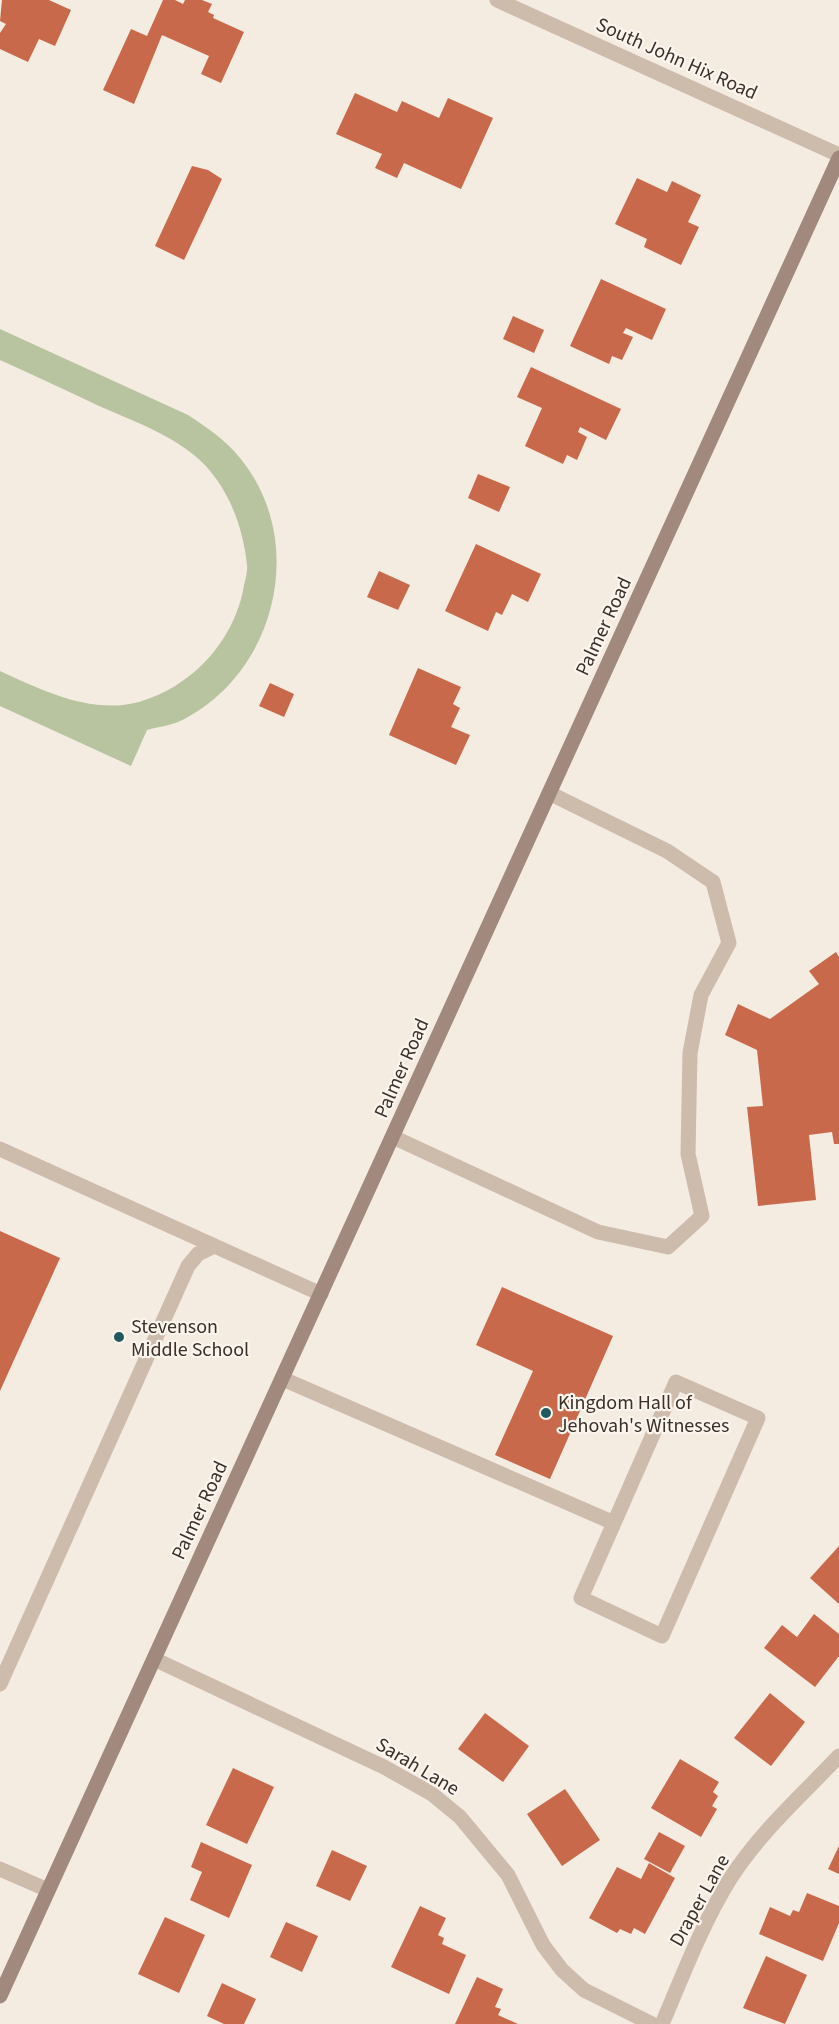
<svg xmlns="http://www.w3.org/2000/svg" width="839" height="2024" font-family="'Source Sans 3',sans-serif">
  <rect width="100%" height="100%" fill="#f4ebe1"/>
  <path fill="#b8c4a0" d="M0,329L188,415C206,427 226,440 240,458C309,542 276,676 178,722C168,726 157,727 147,730L131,766L0,706V671C42,690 91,715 139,702C191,687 232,643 243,591C244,583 248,573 247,565C244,535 234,504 217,480C191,441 140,424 99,406C66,390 33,375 0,360Z"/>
  <g fill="#c8694b">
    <polygon points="2,0 49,0 71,10 55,46 39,39 28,62 0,49 0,33 6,24 0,21"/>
    <polygon points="163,0 175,0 183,4 185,0 202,0 212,4 208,12 214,15 213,18 244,32 221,83 201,74 209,56 162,35 134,104 103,90 131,29 147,36"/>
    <polygon points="355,93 397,112 402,101 439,118 448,98 493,118 461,189 404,163 397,178 375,168 382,154 336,134"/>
    <polygon points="192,166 208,170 222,179 184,260 155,246"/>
    <polygon points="637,178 667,192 672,181 701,195 688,222 699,227 681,265 644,247 647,239 615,224"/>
    <polygon points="601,279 666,309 652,340 626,328 623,333 633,337 622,360 612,356 609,364 570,346"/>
    <polygon points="513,316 544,330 534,353 503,339"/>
    <polygon points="531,367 621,409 606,440 580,427 578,432 587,437 577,460 567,455 563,464 525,446 542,408 517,397"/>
    <polygon points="478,474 510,487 499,512 468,498"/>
    <polygon points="476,544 541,574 528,602 512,594 502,615 496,612 488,631 445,611"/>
    <polygon points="379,571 410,585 398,610 367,597"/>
    <polygon points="418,668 461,687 453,704 460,708 451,727 470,735 456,765 389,735"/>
    <polygon points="270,683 294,694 284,717 259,706"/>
    <polygon points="836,952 839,957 839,1144 834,1144 832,1132 809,1135 816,1200 758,1206 747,1107 763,1106 757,1050 725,1035 738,1004 770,1019 819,984 809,971"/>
    <polygon points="0,1231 60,1258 0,1391"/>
    <polygon points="502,1287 613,1336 550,1479 495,1455 533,1371 476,1345"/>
    <polygon points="839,1546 839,1604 810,1578"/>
    <polygon points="814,1614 839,1634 839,1656 815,1687 764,1648 782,1625 797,1637"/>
    <polygon points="770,1693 805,1722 771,1766 734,1738"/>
    <polygon points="485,1713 529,1746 503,1782 458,1749"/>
    <polygon points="680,1759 719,1782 713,1792 718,1796 712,1806 717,1809 701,1837 651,1808"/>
    <polygon points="233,1768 274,1787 247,1844 206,1825"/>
    <polygon points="565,1789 600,1840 562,1866 527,1814"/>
    <polygon points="659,1832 685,1846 670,1873 644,1859"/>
    <polygon points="201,1842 252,1865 229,1918 190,1900 202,1872 191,1867"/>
    <polygon points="839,1846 839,1874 828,1869"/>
    <polygon points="332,1850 367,1866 350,1901 316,1886"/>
    <polygon points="649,1863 675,1878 645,1934 634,1928 631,1934 620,1929 617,1933 589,1918 617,1867 641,1879"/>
    <polygon points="807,1893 839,1906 839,1923 823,1961 759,1934 770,1907 790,1916 793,1910 799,1912"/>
    <polygon points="420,1906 446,1918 438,1935 444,1938 442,1944 466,1955 449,1994 391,1967"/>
    <polygon points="165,1917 205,1935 179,1993 138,1974"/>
    <polygon points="286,1922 318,1936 302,1972 270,1957"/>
    <polygon points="766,1956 807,1975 785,2024 743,2008"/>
    <polygon points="477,1977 503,1989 495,2007 501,2009 498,2015 518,2024 455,2024"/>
    <polygon points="222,1983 256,1999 244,2024 224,2024 207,2016"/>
  </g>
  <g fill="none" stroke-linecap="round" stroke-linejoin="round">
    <g stroke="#cdbbac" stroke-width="15">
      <polyline points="393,1137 598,1232 668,1247 702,1216 688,1154 690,1053 701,995 729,943 713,882 667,851 549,793"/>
      <polyline points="0,1149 321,1294"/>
      <polyline points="283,1379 614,1523 676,1382 758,1418 662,1636 581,1598 614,1523"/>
      <polyline points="0,1684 188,1266 198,1254 214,1246"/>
      <polyline points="0,1869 48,1890"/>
    </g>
    <g stroke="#cdbbac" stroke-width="15">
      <polyline points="497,0 839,155"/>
      <polyline points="154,1659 384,1767 432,1794 460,1817 508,1875 543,1945 562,1970 584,1990 652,2024"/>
      <path d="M662,2024C683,1975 702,1924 730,1879C759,1833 802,1795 839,1756"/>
    </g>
    <polyline stroke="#a18a7d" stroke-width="15" points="0,1996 839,158"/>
  </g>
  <g fill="#1f5a5e" stroke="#fbf5ee" stroke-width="2">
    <circle cx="119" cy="1337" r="6"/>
    <circle cx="546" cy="1413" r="6"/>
  </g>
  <g text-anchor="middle" stroke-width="4.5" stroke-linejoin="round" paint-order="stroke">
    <g font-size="20" fill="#3b302b" stroke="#fbf5ee">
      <text transform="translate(677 58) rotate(24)" y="7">South John Hix Road</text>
      <text transform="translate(603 626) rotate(-65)" y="7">Palmer Road</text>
      <text transform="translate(401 1068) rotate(-66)" y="7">Palmer Road</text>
      <text transform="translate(199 1510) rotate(-65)" y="7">Palmer Road</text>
      <text transform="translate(418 1766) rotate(31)" y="7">Sarah Lane</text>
      <text transform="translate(699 1900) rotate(-61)" y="7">Draper Lane</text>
    </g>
    <g font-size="20" fill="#3b302b" stroke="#fbf5ee" text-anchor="start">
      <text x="131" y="1333">Stevenson<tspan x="131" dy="23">Middle School</tspan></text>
      <text x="558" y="1409">Kingdom Hall of<tspan x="558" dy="23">Jehovah's Witnesses</tspan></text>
    </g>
  </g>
</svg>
